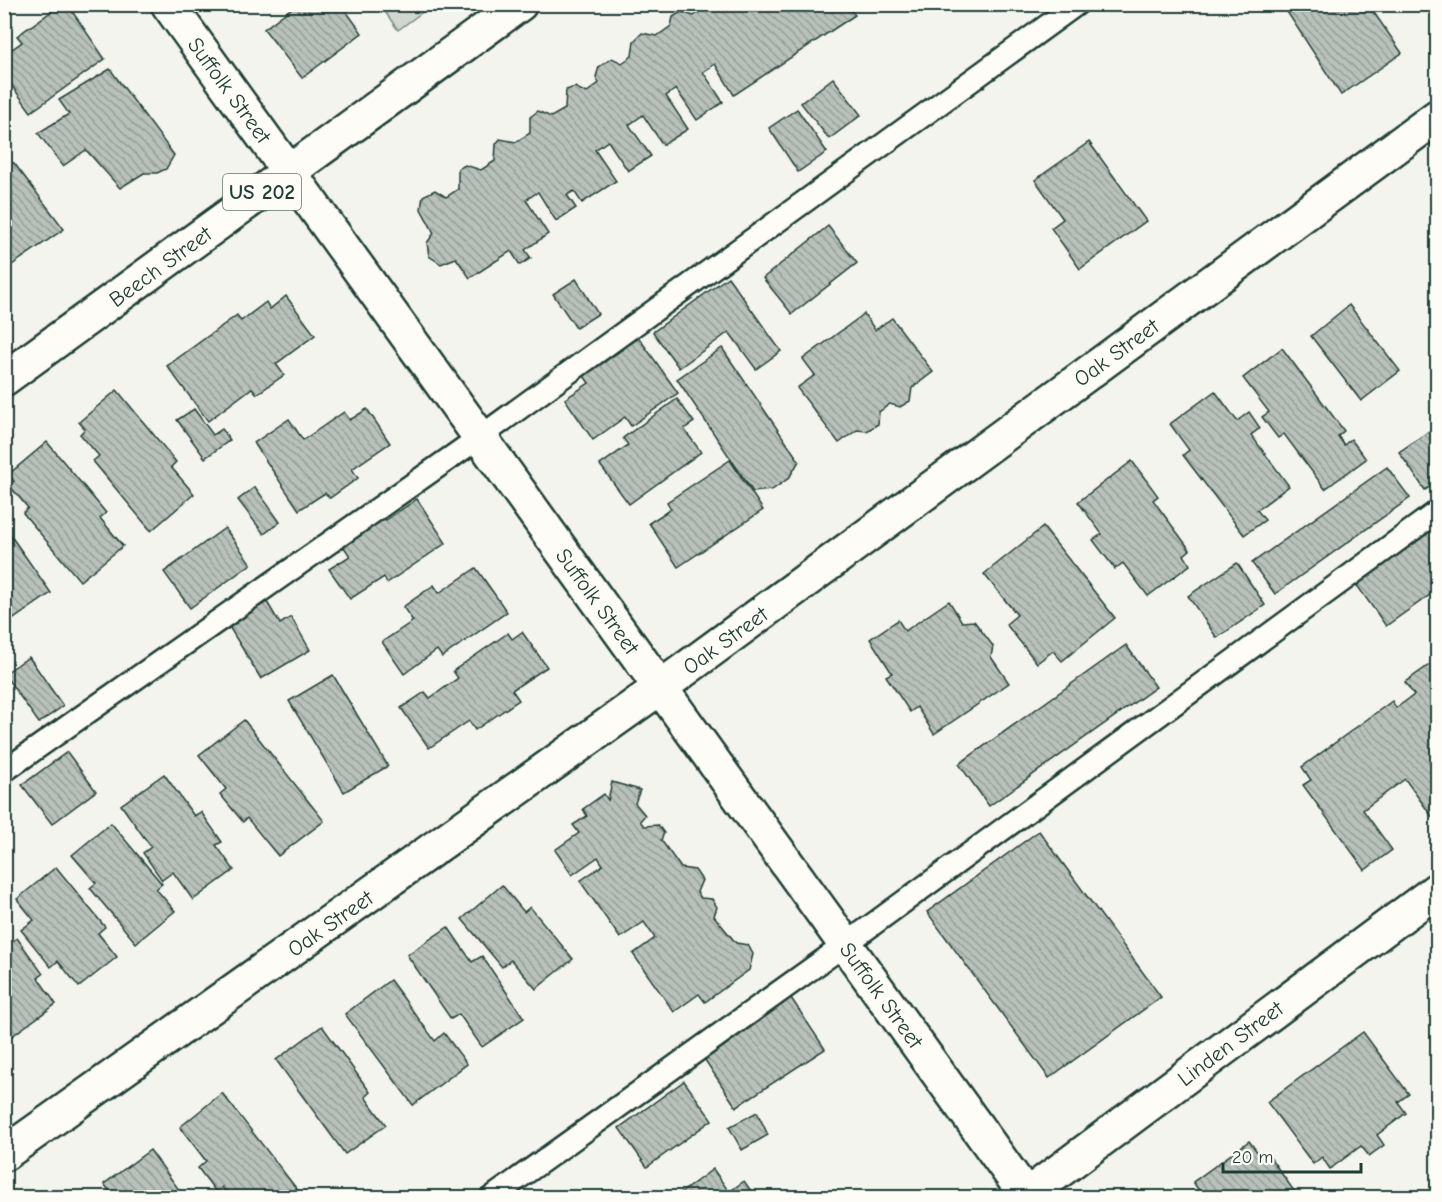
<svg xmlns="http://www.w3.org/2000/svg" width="1442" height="1202" font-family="'Comic Neue',sans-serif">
  <defs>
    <pattern id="building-back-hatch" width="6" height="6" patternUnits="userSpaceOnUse" patternTransform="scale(1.5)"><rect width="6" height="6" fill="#b9c1bb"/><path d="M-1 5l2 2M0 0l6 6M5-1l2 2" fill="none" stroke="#969e99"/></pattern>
  </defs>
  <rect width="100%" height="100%" fill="#f4f4ef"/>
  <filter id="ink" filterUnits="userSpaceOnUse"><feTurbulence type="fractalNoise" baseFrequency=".0167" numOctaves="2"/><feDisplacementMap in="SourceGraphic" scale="12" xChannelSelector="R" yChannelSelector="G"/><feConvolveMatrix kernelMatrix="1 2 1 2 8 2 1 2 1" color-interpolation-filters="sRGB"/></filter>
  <g filter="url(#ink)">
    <polygon fill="#d1d6d1" stroke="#788a82" stroke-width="1.5" points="380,5 432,5 398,30"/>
    <g fill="url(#building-back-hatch)" stroke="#1f3d34" stroke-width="1.5">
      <polygon points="62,4 67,4 105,59 31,112 4,75 4,55 22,42 17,36"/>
      <polygon points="297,4 341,4 362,33 302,78 264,29"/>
      <polygon points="709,4 846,4 855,15 734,95 715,64 703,72 723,102 697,120 676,89 666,96 688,129 663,145 643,115 629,125 651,156 628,171 608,141 595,150 616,181 582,203 574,191 567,195 576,208 556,221 538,192 526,200 548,234 525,250 531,258 520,265 511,251 470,278 456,258 441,264 429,256 427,243 434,233 421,209 423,196 435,190 446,197 458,189 458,169 465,165 481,170 495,161 496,144 500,139 516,142 530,133 530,117 538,111 551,117 565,109 566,90 575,87 586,93 599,83 596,77 599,67 612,58 622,63 632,56 634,41 642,33 657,36 671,26 673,17 681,12 694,16"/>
      <polygon points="1282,4 1368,4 1402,53 1341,95"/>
      <polygon points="110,69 174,155 166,169 157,173 144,173 120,188 86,150 63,166 38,133 69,114 59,100"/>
      <polygon points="833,78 861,115 829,139 801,103"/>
      <polygon points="797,109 827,152 798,172 769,128"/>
      <polygon points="1089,142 1146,221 1080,269 1051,228 1063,219 1035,180"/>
      <polygon points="4,161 14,163 64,229 9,267 4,260"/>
      <polygon points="828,226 857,263 792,314 763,278"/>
      <polygon points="728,277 781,351 756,369 729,332 679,368 653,332"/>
      <polygon points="576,279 598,314 576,328 553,294"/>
      <polygon points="286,296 315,335 276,364 284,375 257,394 252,388 208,421 167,366 237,315 241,321 266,302 270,309"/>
      <polygon points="1349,305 1400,371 1361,401 1311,336"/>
      <polygon points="864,314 875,330 892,318 933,372 912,388 910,401 900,407 890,404 879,412 878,424 867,431 857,430 839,443 797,388 815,375 803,359"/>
      <polygon points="639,338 678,393 631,426 625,417 593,440 565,399 589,383 584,376"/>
      <polygon points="722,348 799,461 789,478 772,490 753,492 677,379"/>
      <polygon points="1282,348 1344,431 1338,436 1344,445 1351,439 1366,459 1325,489 1284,434 1278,438 1262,417 1269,412 1243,378"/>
      <polygon points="117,390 176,462 171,467 194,494 151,531 93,461 99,456 80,434 85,429 79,422"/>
      <polygon points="1215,391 1237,421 1249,412 1260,428 1251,435 1289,486 1257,510 1265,520 1244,535 1183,455 1189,450 1170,424"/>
      <polygon points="677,399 694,422 684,429 701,452 629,504 600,465 628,445 623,438"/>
      <polygon points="194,409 213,435 222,429 230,440 205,458 177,420"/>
      <polygon points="367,409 390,443 352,469 358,478 330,498 325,493 299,510 254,443 289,419 303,440 344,412 350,420"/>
      <polygon points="1438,425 1438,482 1425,490 1399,452"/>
      <polygon points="47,442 106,513 100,518 123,546 80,581 23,513 28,508 9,485 14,481 9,474"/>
      <polygon points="730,460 763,510 678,567 649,523 671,509 667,502"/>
      <polygon points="1132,461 1158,496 1153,500 1190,550 1184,555 1190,565 1148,596 1123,563 1115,569 1093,540 1102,534 1078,502"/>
      <polygon points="1387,467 1410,498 1275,594 1252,563"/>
      <polygon points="255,487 280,522 264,534 238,500"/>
      <polygon points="417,499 446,543 387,583 384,577 350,599 329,569 350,556 340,541 382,513 386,520"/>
      <polygon points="1438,525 1438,589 1386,626 1356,584"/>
      <polygon points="4,526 51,593 5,625 4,624"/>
      <polygon points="1043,527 1115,618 1062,661 1053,651 1037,663 1006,624 1017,615 984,574"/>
      <polygon points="225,528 251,564 190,608 164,572"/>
      <polygon points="1237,563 1265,605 1217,638 1188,596"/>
      <polygon points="476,568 507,612 442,657 437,650 404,674 382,642 413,621 403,607 434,585 439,593"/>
      <polygon points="949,601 962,622 974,621 993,646 991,657 1009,683 934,734 917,707 910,712 886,676 892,673 870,639 898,620 905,631"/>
      <polygon points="267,602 280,624 291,617 310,650 261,679 228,625"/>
      <polygon points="522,632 547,667 512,690 519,700 475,730 469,721 429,748 401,708 425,692 430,698 458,678 453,671 508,633 512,639"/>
      <polygon points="1126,645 1156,687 989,806 959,764"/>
      <polygon points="29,657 63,706 39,723 4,674"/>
      <polygon points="1438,659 1438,815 1433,818 1405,779 1363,810 1392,850 1365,870 1303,785 1311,780 1302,767 1392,701 1396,708 1414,695 1405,682"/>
      <polygon points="333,675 388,766 344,792 289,701"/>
      <polygon points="244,720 324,821 278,856 247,818 243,822 220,794 226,789 199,755"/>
      <polygon points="67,752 96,791 52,824 22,785"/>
      <polygon points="164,774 194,816 201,812 222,842 216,845 234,870 193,900 173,872 162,880 143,853 151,847 121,805"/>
      <polygon points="612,782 640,790 635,803 645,815 640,821 644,826 658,825 664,833 661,840 681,868 695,870 702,880 697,892 701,898 712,899 717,907 714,916 736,943 748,945 753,954 749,970 705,1002 699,994 674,1012 633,954 655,938 644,922 620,938 580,881 603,865 598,857 572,875 555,850 579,833 573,825 587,816 583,809 604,794 608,800"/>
      <polygon points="111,823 162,884 156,889 175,911 136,943 90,888 96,883 72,855"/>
      <polygon points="1039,831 1161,997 1049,1078 927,912"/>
      <polygon points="56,867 105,927 98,933 117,957 79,987 58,961 51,967 21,930 34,920 17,899"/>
      <polygon points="502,885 524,912 530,907 573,959 536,989 511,960 502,967 462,919"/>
      <polygon points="448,927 472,962 482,956 524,1018 482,1047 459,1014 451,1019 407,955"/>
      <polygon points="17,938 43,974 38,978 56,1004 12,1036 4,1025 4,947"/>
      <polygon points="390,980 435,1041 444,1033 467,1064 413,1105 345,1014"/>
      <polygon points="789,995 825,1049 736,1107 701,1054"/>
      <polygon points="322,1026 370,1092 365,1097 386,1125 345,1154 276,1060"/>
      <polygon points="1363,1032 1409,1094 1398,1102 1406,1113 1377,1135 1384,1145 1369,1156 1361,1146 1330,1169 1322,1157 1313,1164 1267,1102"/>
      <polygon points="684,1081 712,1120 647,1167 619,1128"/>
      <polygon points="222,1093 303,1197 303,1198 230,1198 222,1187 216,1192 198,1168 206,1161 180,1127"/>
      <polygon points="757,1112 768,1135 742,1150 729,1127"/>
      <polygon points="1249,1141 1261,1157 1267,1153 1299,1198 1204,1198 1193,1182"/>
      <polygon points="150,1150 185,1198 115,1198 104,1184"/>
      <polygon points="713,1169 729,1192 744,1181 756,1198 674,1198"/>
    </g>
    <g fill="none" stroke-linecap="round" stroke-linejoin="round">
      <g stroke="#1f3d34" stroke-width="26">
        <g id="service">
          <polyline points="4,771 480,437 1077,4"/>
          <polyline points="491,1198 846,944 1438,511"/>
        </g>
      </g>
      <g stroke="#1f3d34" stroke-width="38">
        <g id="minor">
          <polyline points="168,4 1028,1198"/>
          <polyline points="4,1154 661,687 1438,116"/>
        </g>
      </g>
      <g stroke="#1f3d34" stroke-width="38">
        <g id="primary">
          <polyline points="4,379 520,4"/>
          <polyline points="1023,1198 1438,889"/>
        </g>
      </g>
      <use href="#service" stroke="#fdfcf7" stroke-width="21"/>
      <use href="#minor" stroke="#fdfcf7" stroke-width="33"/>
      <use href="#primary" stroke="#fdfcf7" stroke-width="33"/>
    </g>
  </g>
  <g text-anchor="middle" stroke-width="6" stroke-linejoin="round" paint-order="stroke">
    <rect fill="#fdfcf7" stroke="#62766e" stroke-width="1.5" x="223" y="174" width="78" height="36" rx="4.5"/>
    <g font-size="21" font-weight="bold" fill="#1f3d34">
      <text x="262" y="199">US 202</text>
    </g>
    <g font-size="22" fill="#1f3d34" stroke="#fdfcf7">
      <text transform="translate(230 90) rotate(54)" y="8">Suffolk Street</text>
      <text transform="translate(160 266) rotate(-36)" y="8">Beech Street</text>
      <text transform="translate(1116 352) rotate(-36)" y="8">Oak Street</text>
      <text transform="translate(598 601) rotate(54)" y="8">Suffolk Street</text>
      <text transform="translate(725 640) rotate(-36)" y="8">Oak Street</text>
      <text transform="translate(330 923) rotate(-35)" y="8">Oak Street</text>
      <text transform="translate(882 995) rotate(54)" y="8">Suffolk Street</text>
      <text transform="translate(1230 1043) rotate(-37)" y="8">Linden Street</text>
    </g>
  </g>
  <rect width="1442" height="1202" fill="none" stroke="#fdfcf7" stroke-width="24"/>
  <rect x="12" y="12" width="1418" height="1178" fill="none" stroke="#1f3d34" stroke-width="2" filter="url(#ink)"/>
  <path d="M1223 1163v9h138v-9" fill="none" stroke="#1f3d34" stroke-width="3"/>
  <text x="1232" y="1163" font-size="18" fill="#1f3d34" stroke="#fdfcf7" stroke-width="4.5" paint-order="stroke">20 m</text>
</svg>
